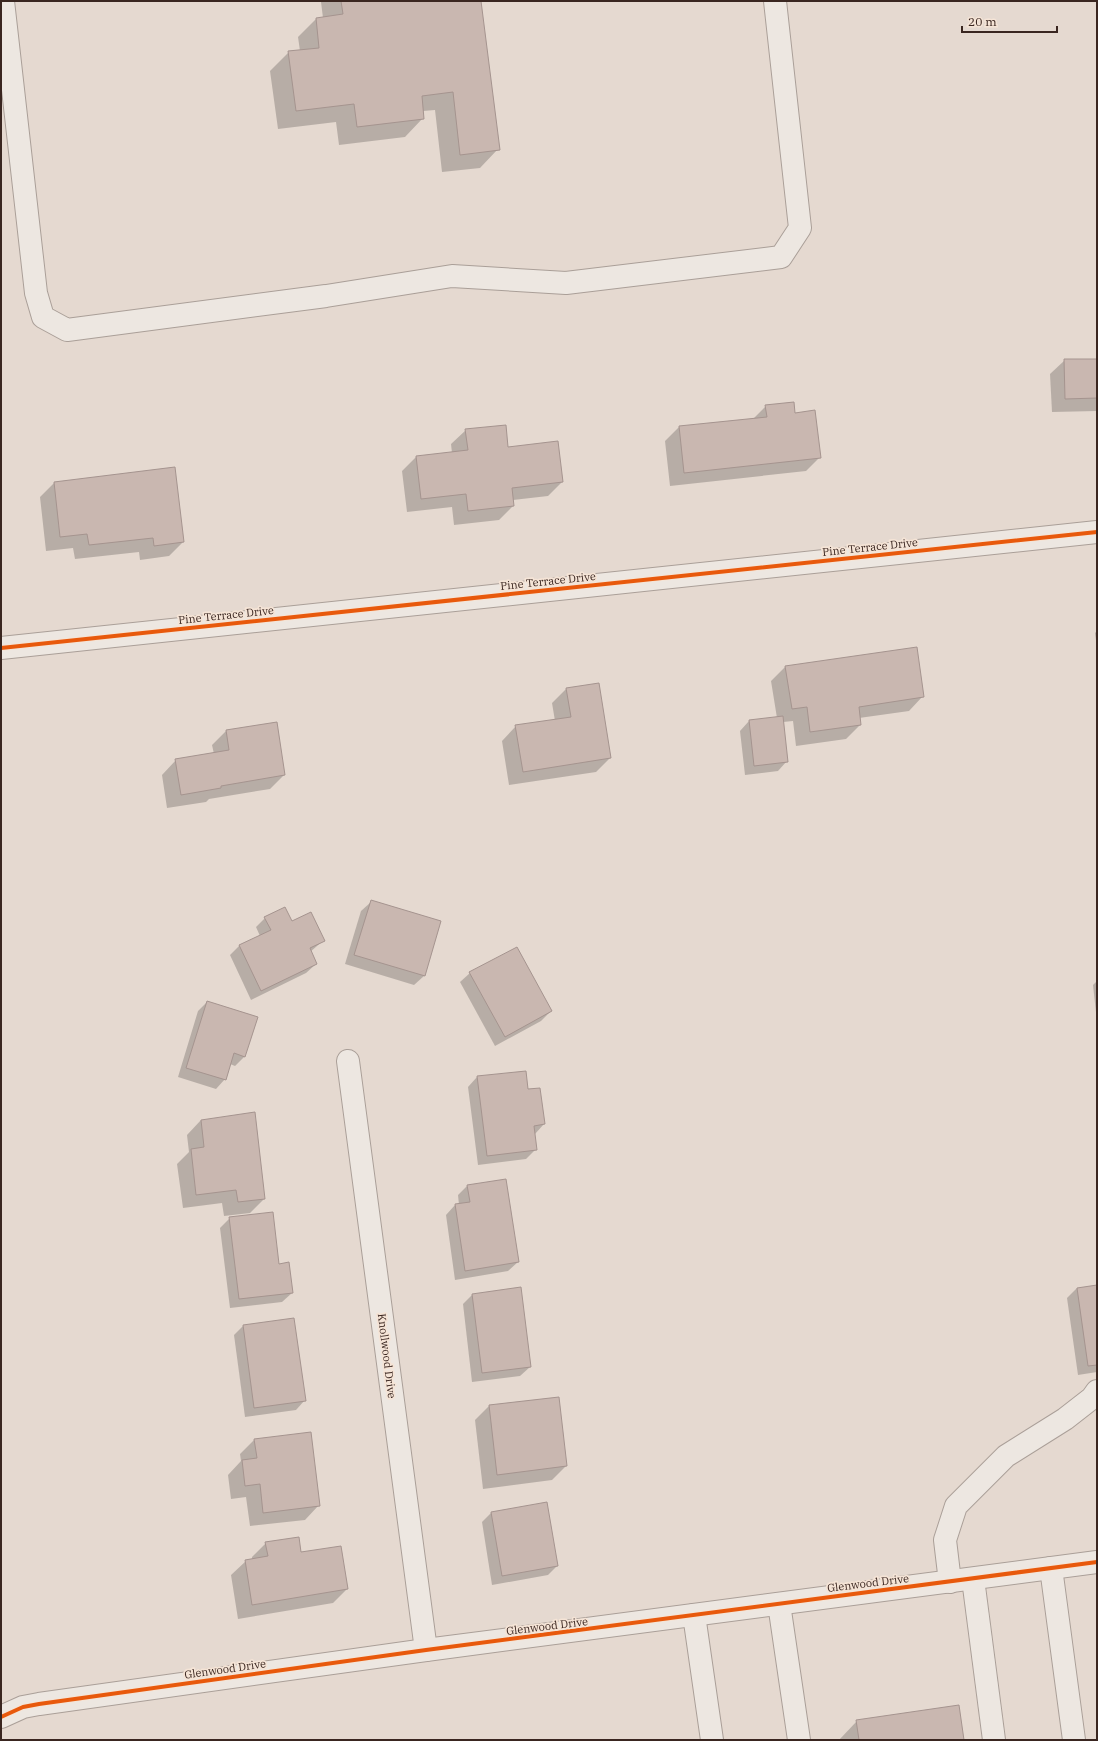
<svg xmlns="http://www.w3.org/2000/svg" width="1098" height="1741" font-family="'IBM Plex Serif',serif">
  <rect width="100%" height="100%" fill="#e5d9d0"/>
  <g fill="#0003">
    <polygon points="322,1 480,1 498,149 480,168 442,172 435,110 423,111 423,118 405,137 339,145 336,122 278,129 270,71 289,52 300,51 298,37 316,19 323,18 321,2"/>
    <polygon points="1065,360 1097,360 1097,411 1052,412 1050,374"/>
    <polygon points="766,406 794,414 820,457 806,471 670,486 665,441 679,427 753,419"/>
    <polygon points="466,430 507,448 562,482 548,496 513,500 513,506 499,520 454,525 452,507 407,512 402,471 416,457 452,453 451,444"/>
    <polygon points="174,468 183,542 169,556 140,560 139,552 75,559 73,548 46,551 40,497 54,483"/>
    <polygon points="1097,631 1097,648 1095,633"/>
    <polygon points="785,667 923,696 909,711 859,718 860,725 846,739 796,746 793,721 783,722 787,761 778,771 745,775 740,731 749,721 777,718 771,681"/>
    <polygon points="566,689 610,758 596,772 509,785 502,741 516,726 555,721 552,703"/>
    <polygon points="226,731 284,775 270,789 209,799 206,802 167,808 162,775 176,760 214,754 212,745"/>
    <polygon points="371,902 424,976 414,985 345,964 361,911"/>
    <polygon points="265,918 292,922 324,940 310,952 316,964 306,973 251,1000 230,955 239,946 260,936 256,927"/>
    <polygon points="470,973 551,1011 541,1021 495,1046 460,982"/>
    <polygon points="1097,981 1097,1021 1093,985"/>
    <polygon points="207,1002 245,1056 235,1066 230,1064 225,1079 216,1089 178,1077 198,1011"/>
    <polygon points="477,1077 527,1090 544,1124 535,1134 535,1150 526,1159 478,1165 468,1087"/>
    <polygon points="201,1120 264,1199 250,1213 224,1216 222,1203 183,1208 177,1164 189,1152 187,1135"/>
    <polygon points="467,1186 518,1262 508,1271 455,1280 446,1215 455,1205 459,1205 458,1195"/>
    <polygon points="230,1218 278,1265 292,1293 282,1302 230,1308 220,1228"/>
    <polygon points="1097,1286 1097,1372 1078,1375 1067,1298 1077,1288"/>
    <polygon points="472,1295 530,1367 520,1376 472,1382 463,1304"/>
    <polygon points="243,1326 305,1400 296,1410 245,1417 234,1335"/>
    <polygon points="558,1398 566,1466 552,1480 483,1489 475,1420 489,1406"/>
    <polygon points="254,1440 319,1505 305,1520 250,1526 246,1497 231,1499 228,1475 241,1461 240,1454"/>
    <polygon points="491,1513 557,1566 548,1575 492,1585 482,1522"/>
    <polygon points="266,1543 301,1553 347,1589 333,1603 238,1619 231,1575 246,1561 252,1559 252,1557"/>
    <polygon points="857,1721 963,1740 839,1740"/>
  </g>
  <g fill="#c9b7b0" stroke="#a5948f">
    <polygon points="341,1 481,1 500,150 460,155 453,92 422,96 424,119 357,127 354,104 296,111 288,51 319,48 316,18 343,14"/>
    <polygon points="1064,359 1097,359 1097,398 1065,399"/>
    <polygon points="794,402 795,413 815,410 821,458 684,473 679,426 767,417 765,405"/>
    <polygon points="506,425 508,447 558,441 563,482 512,488 514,506 468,511 466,494 421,499 416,456 468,450 465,429"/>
    <polygon points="175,467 184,542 154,546 153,538 89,545 87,534 60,537 54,482"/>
    <polygon points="917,647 924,697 859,707 861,725 810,732 807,707 792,709 785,666"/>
    <polygon points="599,683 611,758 523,772 515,725 571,717 566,688"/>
    <polygon points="783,716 788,762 754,766 749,720"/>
    <polygon points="277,722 285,775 221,786 221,788 181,795 175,759 229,750 226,730"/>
    <polygon points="371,900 441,921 425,976 354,955"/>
    <polygon points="285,907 292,921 311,912 325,941 310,948 317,964 261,991 239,945 271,930 264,917"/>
    <polygon points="517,947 552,1011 505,1037 469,972"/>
    <polygon points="207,1001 258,1017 245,1057 234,1053 226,1080 186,1068"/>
    <polygon points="526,1071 528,1089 540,1088 545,1124 534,1126 537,1150 487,1156 477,1076"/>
    <polygon points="255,1112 265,1199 238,1202 236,1190 196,1195 191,1149 204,1147 201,1120"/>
    <polygon points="506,1179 519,1262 465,1271 455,1204 470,1202 467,1185"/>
    <polygon points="273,1212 279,1264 289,1262 293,1293 239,1299 229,1217"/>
    <polygon points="1097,1285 1097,1365 1088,1366 1077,1288"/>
    <polygon points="521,1287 531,1367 482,1373 472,1294"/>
    <polygon points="294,1318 306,1401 254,1408 243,1325"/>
    <polygon points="559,1397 567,1466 497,1475 489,1405"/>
    <polygon points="311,1432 320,1506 263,1513 260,1484 245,1486 242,1460 257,1458 254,1439"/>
    <polygon points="547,1502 558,1566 502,1576 491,1512"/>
    <polygon points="299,1537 301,1552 341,1546 348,1589 252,1605 245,1560 268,1556 265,1542"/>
    <polygon points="959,1705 964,1740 859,1740 856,1720"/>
  </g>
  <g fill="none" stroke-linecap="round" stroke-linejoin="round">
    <g stroke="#aa9f98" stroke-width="24">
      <g id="minor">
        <polyline points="3,1 36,293 43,317 67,330 326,296 452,276 566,283 781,257 800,228 775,1"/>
        <polyline points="1,648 1097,532"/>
        <polyline points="348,1061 426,1650"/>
        <polyline points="1051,1568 1074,1740"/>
        <polyline points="973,1579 994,1740"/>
        <polyline points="950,1582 945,1540 956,1506 1006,1456 1065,1419 1092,1398 1097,1391"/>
        <polyline points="779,1604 799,1740"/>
        <polyline points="694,1615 712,1740"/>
        <polyline points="1,1717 23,1707 39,1704 426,1650 1097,1562"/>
      </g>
    </g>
    <use href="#minor" stroke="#ede7e1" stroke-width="22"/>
    <g stroke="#f5e4d6" stroke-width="6">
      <g id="cycleway">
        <polyline points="1,648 1097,532"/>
        <polyline points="1,1717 23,1707 39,1704 426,1650 1097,1562"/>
      </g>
    </g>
    <use href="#cycleway" stroke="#e8590c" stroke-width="4"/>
  </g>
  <g text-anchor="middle" stroke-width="3.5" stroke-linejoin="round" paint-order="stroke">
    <g font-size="11" fill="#3a2620" stroke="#f5e4d6">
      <text transform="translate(870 547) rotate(-6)" y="4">Pine Terrace Drive</text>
      <text transform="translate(548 581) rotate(-6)" y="4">Pine Terrace Drive</text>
      <text transform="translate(226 615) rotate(-6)" y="4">Pine Terrace Drive</text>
      <text transform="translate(387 1356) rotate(83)" y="4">Knollwood Drive</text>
      <text transform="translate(868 1583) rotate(-7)" y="4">Glenwood Drive</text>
      <text transform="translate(547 1626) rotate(-7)" y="4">Glenwood Drive</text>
      <text transform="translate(225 1669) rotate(-8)" y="4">Glenwood Drive</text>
    </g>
  </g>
  <rect width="1098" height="1741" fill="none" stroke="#3a2620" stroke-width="4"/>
  <path d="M962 26v6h95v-6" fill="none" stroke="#3a2620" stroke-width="2"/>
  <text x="968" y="26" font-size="12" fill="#3a2620" stroke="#f5e4d6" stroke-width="3" paint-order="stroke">20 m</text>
</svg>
